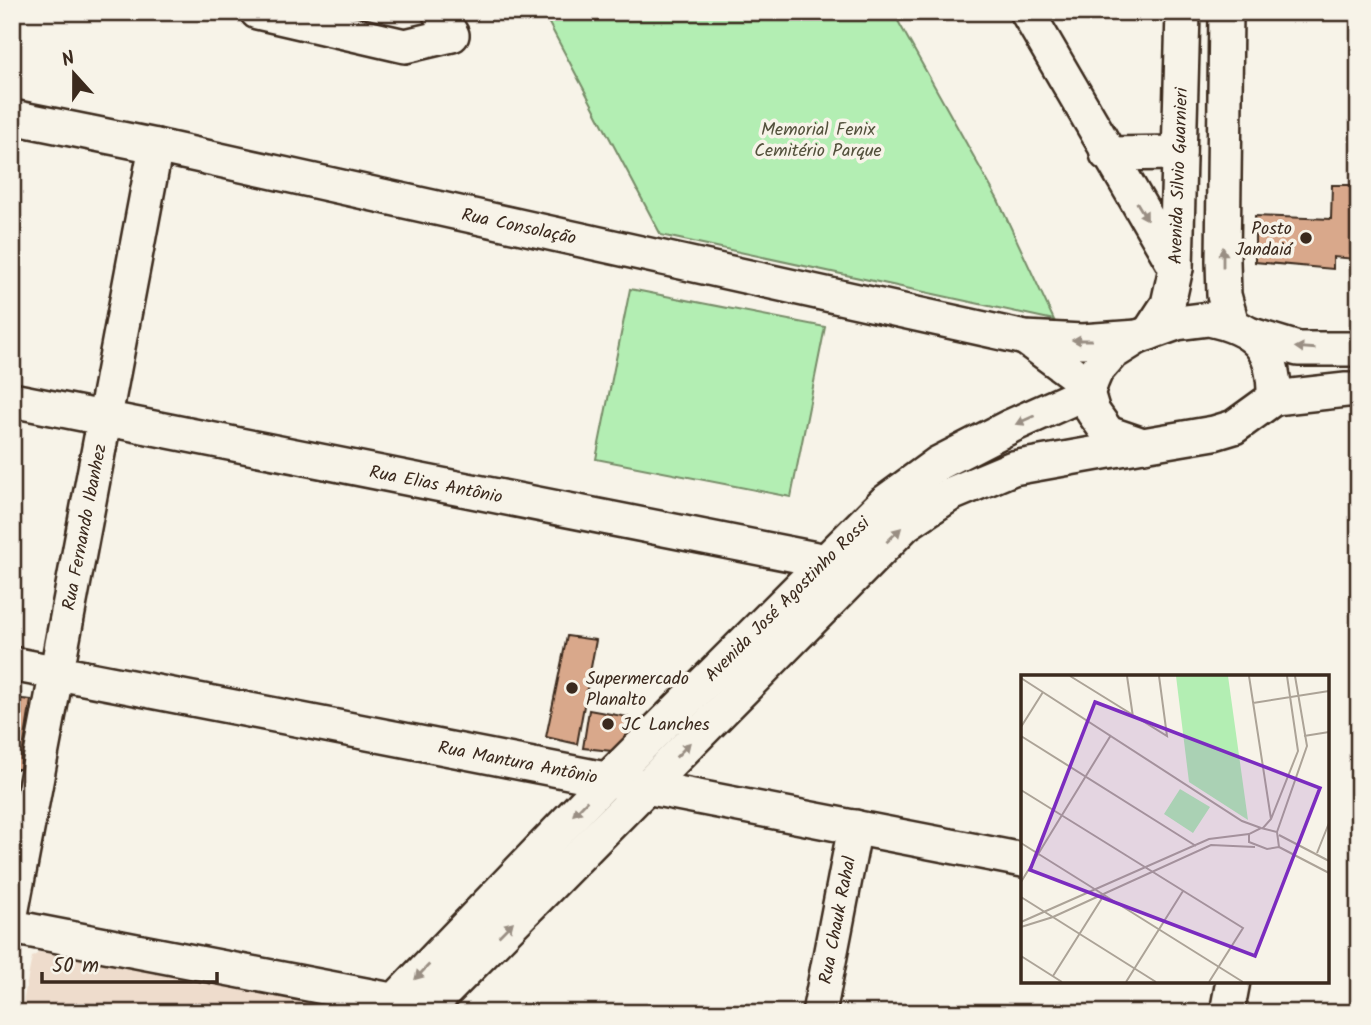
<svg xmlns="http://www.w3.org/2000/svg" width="1371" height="1025" font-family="Kalam,sans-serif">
  <rect width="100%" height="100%" fill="#f7f3e8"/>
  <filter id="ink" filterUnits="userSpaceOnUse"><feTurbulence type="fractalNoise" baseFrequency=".0143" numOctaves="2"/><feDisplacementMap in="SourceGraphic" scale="14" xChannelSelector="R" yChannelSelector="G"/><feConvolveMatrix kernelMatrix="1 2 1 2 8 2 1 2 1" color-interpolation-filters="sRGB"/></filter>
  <g filter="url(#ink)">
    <polygon fill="#eedccc" points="40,952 362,1009 358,1013 21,1013 32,957"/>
    <g fill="#b3eeb3" stroke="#778c68" stroke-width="2">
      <polygon points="543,12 893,12 998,200 1054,320 661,235"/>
      <polygon points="630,289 825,327 791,497 596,459"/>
    </g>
    <g fill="#d9a88b" stroke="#3b2a1e" stroke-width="2">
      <polygon points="1332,185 1357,185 1356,259 1333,257 1333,269 1255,262 1255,216 1331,219"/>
      <polygon points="567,636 596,640 577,744 546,737"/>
      <polygon points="12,698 31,700 20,769 12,769"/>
      <polygon points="589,710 628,717 632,731 612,751 583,748"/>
    </g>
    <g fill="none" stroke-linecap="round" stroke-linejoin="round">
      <g stroke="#3b2a1e" stroke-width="38">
        <g id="minor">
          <polyline points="257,12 405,46 452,35 439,12"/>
          <polyline points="1027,12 1176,268"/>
          <polyline points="1226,12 1223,261 1224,295 1232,324"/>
          <polyline points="12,117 156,146 1025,338 1082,341 1138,337"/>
          <polyline points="1107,154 1179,153"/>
          <path d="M1209,319C1257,329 1275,349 1274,398L1234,427L1214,433L1143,445L1108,433L1093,412L1087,392L1096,371L1111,354L1138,337L1177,323Z"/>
          <polyline points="1149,333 1168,304 1176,268 1183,12"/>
          <polyline points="1252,335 1298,349 1359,349"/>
          <polyline points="1025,338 1090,386"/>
          <polyline points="1274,398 1346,390 1359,390"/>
          <polyline points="12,400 841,564"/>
          <polyline points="12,664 1023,860"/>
          <polyline points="12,909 156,146"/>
          <polyline points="12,927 412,1004"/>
          <polyline points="383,1013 608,779 885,502 937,464 1011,426 1087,392"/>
          <polyline points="424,1013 906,524 951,494 1013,468 1143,445"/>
          <polyline points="819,1013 855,827"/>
          <polyline points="1227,1013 1233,981"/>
        </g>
      </g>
      <use href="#minor" stroke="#f7f3e8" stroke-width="33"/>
    </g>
    <defs><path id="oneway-solid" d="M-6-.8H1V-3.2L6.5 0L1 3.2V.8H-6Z" transform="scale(1.75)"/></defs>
    <g fill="#998e83">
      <use href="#oneway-solid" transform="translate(1142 211) rotate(59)"/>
      <use href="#oneway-solid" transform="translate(1223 257) rotate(-90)"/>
      <use href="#oneway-solid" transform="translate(1082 340) rotate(180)"/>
      <use href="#oneway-solid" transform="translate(1305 348) rotate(-176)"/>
      <use href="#oneway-solid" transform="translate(1025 420) rotate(156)"/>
      <use href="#oneway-solid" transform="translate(894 535) rotate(-44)"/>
      <use href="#oneway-solid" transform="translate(683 750) rotate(-46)"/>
      <use href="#oneway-solid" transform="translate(580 808) rotate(134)"/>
      <use href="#oneway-solid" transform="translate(506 929) rotate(-45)"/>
      <use href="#oneway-solid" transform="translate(422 972) rotate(134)"/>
    </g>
  </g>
  <g fill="#3b2a1e" stroke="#f7f3e8" stroke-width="2.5">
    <circle cx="1306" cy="238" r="7"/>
    <circle cx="572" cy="688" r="7"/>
    <circle cx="608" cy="724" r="7"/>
  </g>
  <g text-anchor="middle" stroke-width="7" stroke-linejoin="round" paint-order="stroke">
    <g font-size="18" fill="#53513c" stroke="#f7f3e8">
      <text x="818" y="135">Memorial Fenix<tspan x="818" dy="21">Cemitério Parque</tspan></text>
    </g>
    <g font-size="18" fill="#3b2a1e" stroke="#f7f3e8">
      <text transform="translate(1178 176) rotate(-88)" y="6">Avenida Silvio Guarnieri</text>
      <text transform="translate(519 226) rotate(12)" y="6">Rua Consolação</text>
      <text transform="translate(436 484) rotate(11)" y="6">Rua Elias Antônio</text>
      <text transform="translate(84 527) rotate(-79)" y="6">Rua Fernando Ibanhez</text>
      <text transform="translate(787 599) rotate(-45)" y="6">Avenida José Agostinho Rossi</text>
      <text transform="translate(518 762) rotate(11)" y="6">Rua Mantura Antônio</text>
      <text transform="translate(837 920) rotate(-79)" y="6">Rua Chauk Rahal</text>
    </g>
    <g font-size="18" fill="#3b2a1e" stroke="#f7f3e8" text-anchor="start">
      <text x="1292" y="234" text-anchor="end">Posto<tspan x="1292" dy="21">Jandaiá</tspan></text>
      <text x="586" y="684">Supermercado<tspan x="586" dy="21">Planalto</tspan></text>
      <text x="622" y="730">JC Lanches</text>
    </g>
  </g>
  <g transform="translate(1021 675)">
    <rect width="308" height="308" fill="#f7f3e8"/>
    <path d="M155,1H207L227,145L168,107ZM159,114L189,132L172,158L143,139Z" fill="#b3eeb3"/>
    <path fill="none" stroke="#aca397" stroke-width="2" d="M49,1L146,61L138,1M106,1L112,42M228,1L250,144M0,3L221,146L240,153M232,28L308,16M0,52L22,17M0,61L175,171M283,61L308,57M0,115L222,253L188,307M240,153L256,157L258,172L246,174L228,167V159ZM242,153L250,144L277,76L266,1M256,157L286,71L274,1M258,160L308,186M0,168L222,307M258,172L308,198M296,178L308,148M0,207L90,60M0,222L135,307M0,247L188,164L228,159M0,252L32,242L190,170L234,172M0,281L41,307M32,301L83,220M105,307L162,216"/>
    <path fill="#7b2cbf" fill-opacity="0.15" stroke="#7b2cbf" stroke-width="3.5" d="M74,27L299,113L234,281L9,195Z"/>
    <rect width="308" height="308" fill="none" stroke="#3b2a1e" stroke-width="3.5"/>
  </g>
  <rect width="1371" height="1025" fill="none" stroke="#f7f3e8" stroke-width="42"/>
  <rect x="21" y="21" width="1329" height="983" fill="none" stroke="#3b2a1e" stroke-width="2.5" filter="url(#ink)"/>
  <g transform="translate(74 74) rotate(339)" stroke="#f7f3e8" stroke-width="5" paint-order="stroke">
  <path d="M0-5L12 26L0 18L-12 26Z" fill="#3b2a1e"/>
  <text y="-10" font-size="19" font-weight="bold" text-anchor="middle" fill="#3b2a1e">N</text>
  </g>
  <path d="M42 972v10h175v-10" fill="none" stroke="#3b2a1e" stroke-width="3.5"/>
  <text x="52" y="972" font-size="21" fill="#3b2a1e" stroke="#f7f3e8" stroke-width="5" paint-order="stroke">50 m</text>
</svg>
